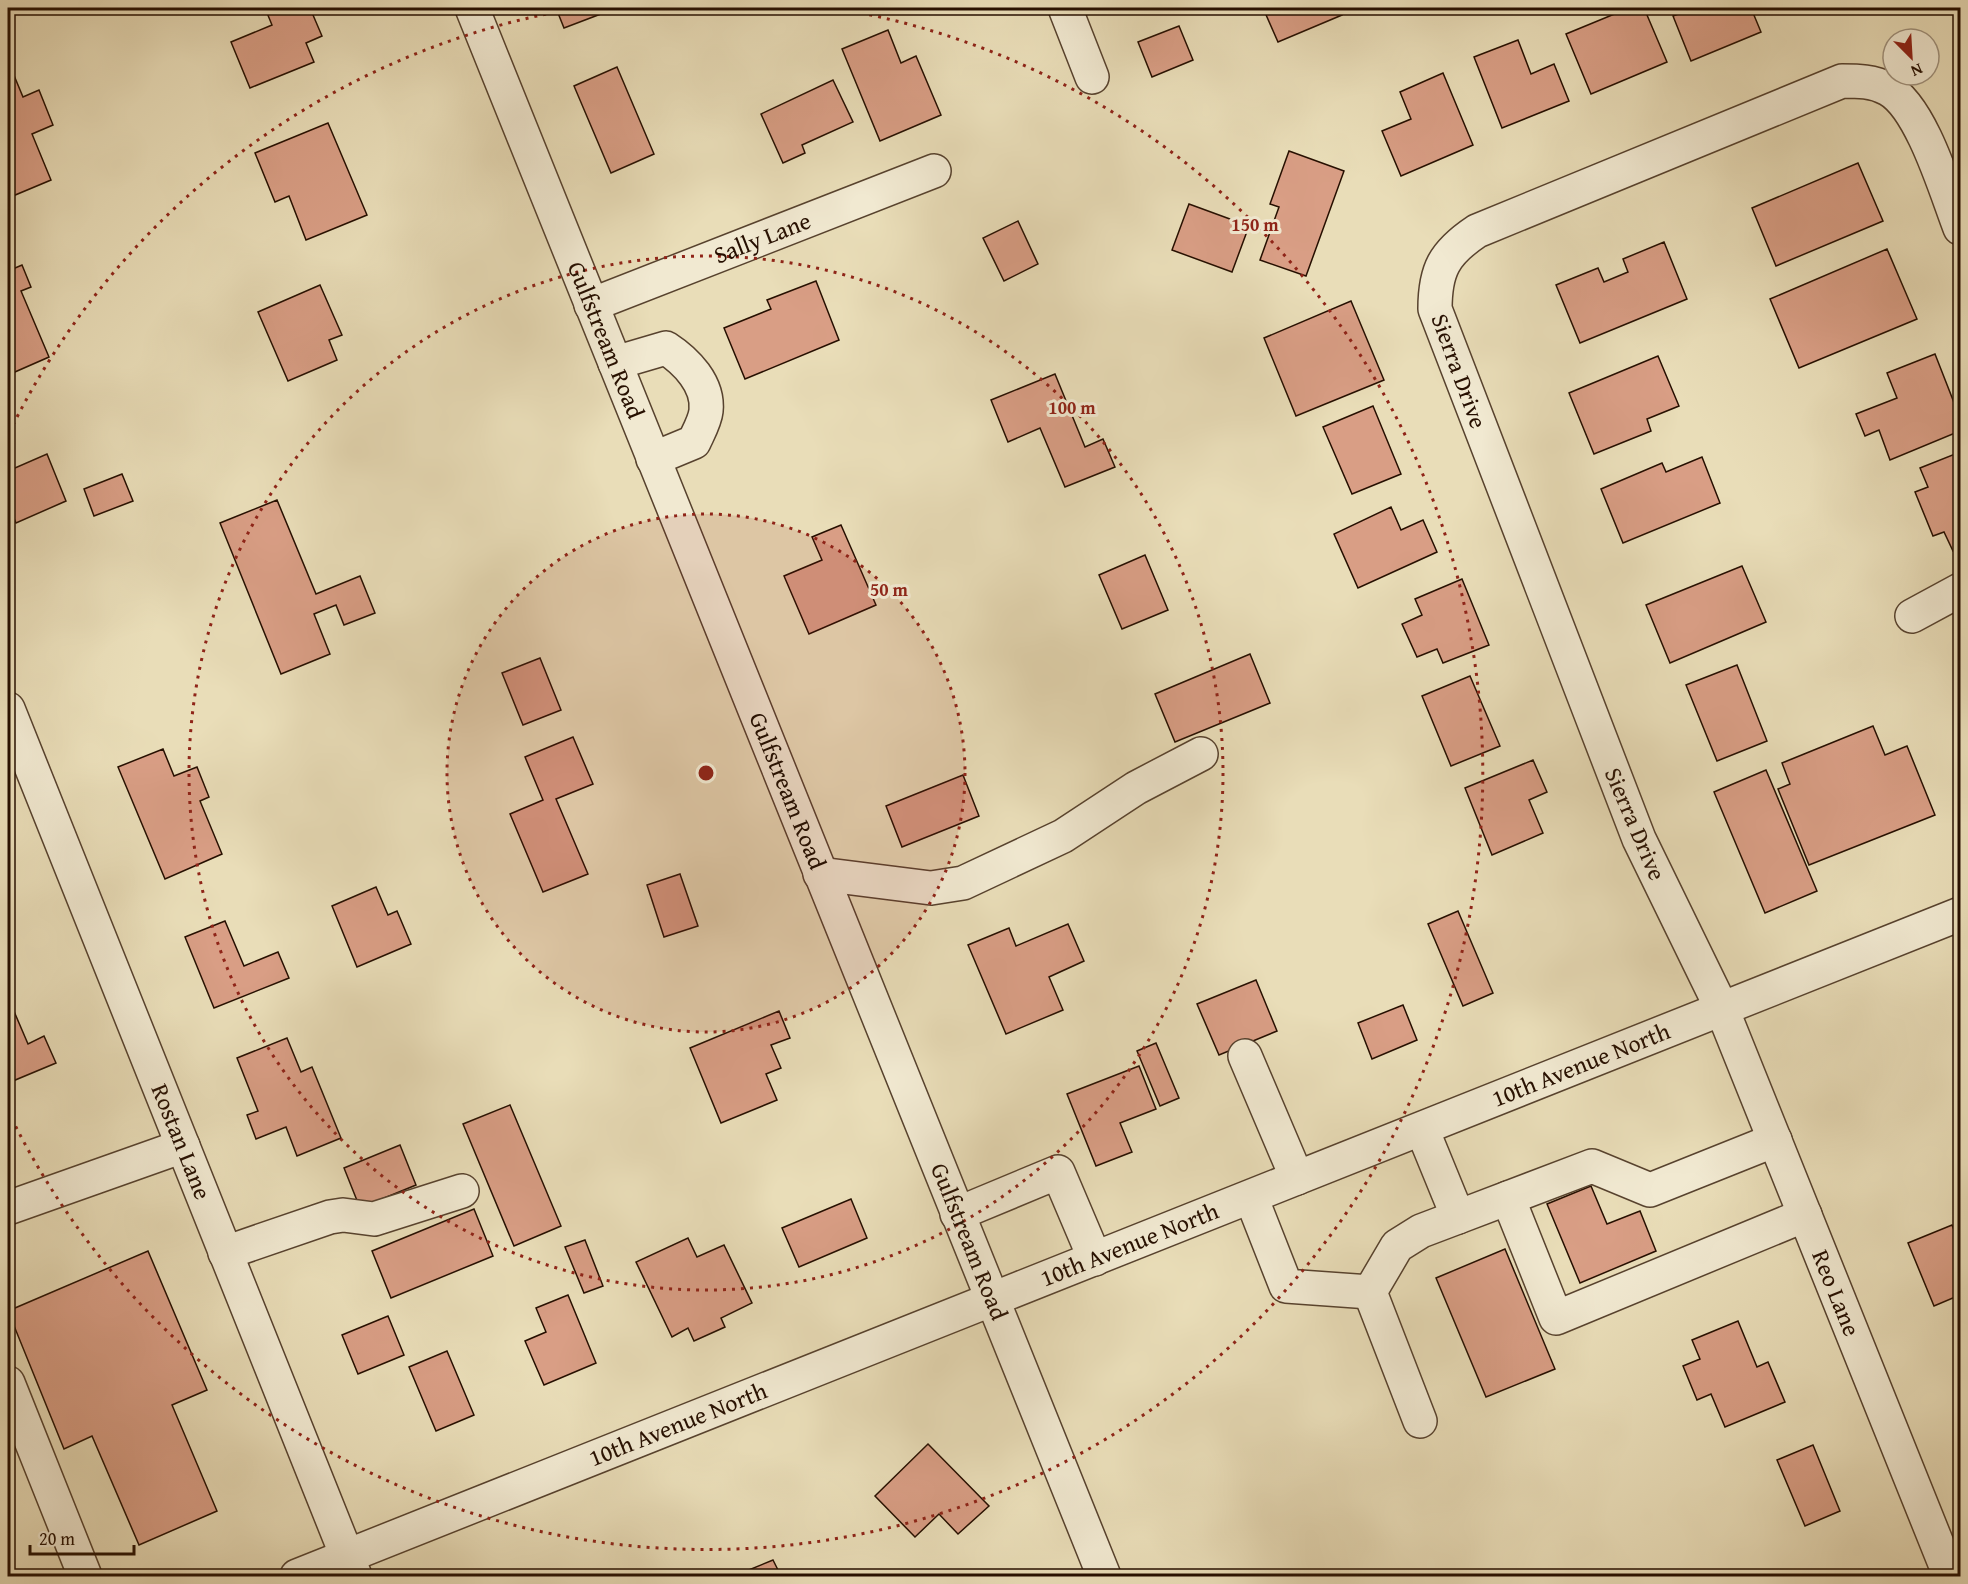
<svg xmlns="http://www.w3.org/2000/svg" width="1968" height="1584" font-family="'Gentium Book Plus',serif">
  <rect width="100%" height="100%" fill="#e9ddb8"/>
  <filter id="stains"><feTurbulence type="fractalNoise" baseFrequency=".00333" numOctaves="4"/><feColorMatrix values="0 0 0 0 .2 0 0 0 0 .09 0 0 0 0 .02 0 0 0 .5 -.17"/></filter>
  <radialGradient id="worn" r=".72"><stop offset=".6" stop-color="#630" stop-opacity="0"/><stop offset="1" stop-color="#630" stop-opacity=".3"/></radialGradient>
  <g fill="#d99e85" stroke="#260f00" stroke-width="1.5">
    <polygon points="265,8 310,8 322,36 306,43 314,62 250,88 231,42 272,25"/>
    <polygon points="556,8 604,8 606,12 564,28"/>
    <polygon points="1263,8 1339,8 1342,15 1278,42"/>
    <polygon points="1629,8 1644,8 1667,62 1591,94 1566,34"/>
    <polygon points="1695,8 1751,8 1761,32 1691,61 1673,16"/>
    <polygon points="1179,26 1193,60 1152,77 1138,42"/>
    <polygon points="888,30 901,63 916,56 941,115 880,141 842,49"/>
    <polygon points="1518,40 1531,74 1554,64 1569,101 1502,128 1474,57"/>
    <polygon points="8,61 23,97 39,90 53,125 32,134 51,180 8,198"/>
    <polygon points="617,67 654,154 611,173 574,86"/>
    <polygon points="1443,73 1473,145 1401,176 1382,131 1411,119 1400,92"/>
    <polygon points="833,80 853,122 802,145 805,153 783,163 761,114"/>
    <polygon points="328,123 367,215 306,240 289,196 275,202 255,153"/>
    <polygon points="1289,151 1344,171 1306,276 1260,260 1279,207 1270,204"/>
    <polygon points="1858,163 1883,221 1776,266 1752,208"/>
    <polygon points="1189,204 1249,226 1232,272 1172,250"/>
    <polygon points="1018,221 1038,264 1004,281 983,238"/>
    <polygon points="1664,242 1687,299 1580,343 1556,285 1598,268 1604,282 1628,272 1623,259"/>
    <polygon points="1887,249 1917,319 1799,368 1770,299"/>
    <polygon points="22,265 31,287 21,291 49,357 8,375 8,271"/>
    <polygon points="816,281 839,340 745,379 724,328 771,309 767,300"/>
    <polygon points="320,285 342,335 329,340 337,360 288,381 258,312"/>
    <polygon points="1351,301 1384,380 1296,416 1264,338"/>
    <polygon points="1935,354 1960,418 1960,431 1890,460 1879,430 1865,436 1856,414 1897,398 1887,373"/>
    <polygon points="1658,356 1679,406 1647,419 1651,431 1594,454 1569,393"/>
    <polygon points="1055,374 1085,447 1103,439 1115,467 1065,487 1040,428 1008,442 991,400"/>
    <polygon points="1373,406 1401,474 1352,494 1323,427"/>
    <polygon points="1960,452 1960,548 1953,551 1944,532 1933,536 1915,492 1928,487 1920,468"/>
    <polygon points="47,454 66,501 16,523 8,504 8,471"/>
    <polygon points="1702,457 1720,503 1623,543 1601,489 1662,463 1666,472"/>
    <polygon points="122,474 133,501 94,516 84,489"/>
    <polygon points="277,500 316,594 360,576 375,613 344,625 336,605 314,614 330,654 281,674 220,523"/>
    <polygon points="1391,507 1401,530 1423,520 1437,552 1358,588 1334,534"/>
    <polygon points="841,525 876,605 809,634 784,576 822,560 812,537"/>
    <polygon points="1145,555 1168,610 1122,629 1099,575"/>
    <polygon points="1742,566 1766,622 1670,663 1646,605"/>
    <polygon points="1462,579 1489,645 1443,663 1437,649 1417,657 1402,624 1422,615 1415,599"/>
    <polygon points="1250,654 1270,703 1175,742 1155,694"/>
    <polygon points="540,658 561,710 523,725 502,673"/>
    <polygon points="1737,665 1767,741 1717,761 1686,685"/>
    <polygon points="1470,676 1500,746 1451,766 1422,696"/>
    <polygon points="1873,726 1885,755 1907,746 1935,815 1809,865 1778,789 1790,784 1782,763"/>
    <polygon points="573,737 593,784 556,799 588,874 543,892 510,814 543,800 525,757"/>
    <polygon points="163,749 174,776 197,767 209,797 200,801 222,854 165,879 118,767"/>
    <polygon points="1533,760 1547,792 1529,800 1543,833 1492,855 1465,788"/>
    <polygon points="1766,770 1817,891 1765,913 1714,792"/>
    <polygon points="963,775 979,816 902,847 886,806"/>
    <polygon points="680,874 698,926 664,937 647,885"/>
    <polygon points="376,887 388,915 397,911 411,944 357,967 332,906"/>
    <polygon points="1458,911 1493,993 1463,1006 1428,924"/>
    <polygon points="225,921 244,966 278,952 289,978 214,1008 185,937"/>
    <polygon points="1068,924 1084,961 1049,977 1063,1010 1006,1034 968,945 1009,928 1016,946"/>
    <polygon points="1256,980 1277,1031 1219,1055 1197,1004"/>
    <polygon points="10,1002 28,1044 44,1036 56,1063 8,1083 8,1003"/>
    <polygon points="1403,1005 1417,1040 1372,1059 1358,1023"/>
    <polygon points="779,1011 790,1038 771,1045 781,1068 766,1074 777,1100 721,1123 690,1048"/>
    <polygon points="287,1038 301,1072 312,1067 341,1138 297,1156 286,1127 256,1139 247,1115 258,1111 237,1058"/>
    <polygon points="1156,1043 1179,1098 1160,1106 1137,1051"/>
    <polygon points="1139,1066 1156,1109 1120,1123 1132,1152 1096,1166 1067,1094"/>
    <polygon points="510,1105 561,1226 514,1246 463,1124"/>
    <polygon points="400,1145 416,1185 360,1208 344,1168"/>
    <polygon points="1591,1186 1607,1224 1640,1211 1656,1251 1580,1283 1547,1204"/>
    <polygon points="851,1199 867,1238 799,1267 782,1228"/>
    <polygon points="474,1209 493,1256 391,1298 372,1251"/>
    <polygon points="1952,1225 1960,1245 1960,1295 1934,1306 1908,1243"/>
    <polygon points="688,1238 697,1257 724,1245 752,1303 721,1318 725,1327 694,1341 688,1328 672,1337 636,1262"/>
    <polygon points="585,1240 603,1286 584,1293 565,1247"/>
    <polygon points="1505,1249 1555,1369 1486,1397 1436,1278"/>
    <polygon points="148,1251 207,1390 172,1405 217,1511 139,1545 92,1436 64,1449 8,1311"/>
    <polygon points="568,1295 596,1363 544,1385 525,1341 546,1332 536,1308"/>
    <polygon points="388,1316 404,1355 358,1374 342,1335"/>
    <polygon points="1738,1321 1757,1367 1768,1362 1785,1402 1725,1427 1711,1394 1697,1400 1683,1366 1700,1359 1692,1340"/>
    <polygon points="447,1351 474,1415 436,1431 409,1367"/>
    <polygon points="928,1444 989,1506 958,1534 939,1514 915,1537 875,1496"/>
    <polygon points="1813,1445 1840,1511 1805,1526 1777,1460"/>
    <polygon points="773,1560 781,1576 734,1576"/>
    <polygon points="631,1570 633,1576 614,1576"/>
  </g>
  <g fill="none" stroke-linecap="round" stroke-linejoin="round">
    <g stroke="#57422e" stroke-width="36">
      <g id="minor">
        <path id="s1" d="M472,8L1104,1576"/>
        <polyline points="1065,8 1092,77"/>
        <path id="s2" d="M591,305L934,171"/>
        <path d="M615,363L666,348C686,361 709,384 706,411C705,421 698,433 694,442L653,459"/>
        <polyline points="1912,616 1960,590"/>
        <path id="s3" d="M8,709L355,1576"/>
        <polyline points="820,874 931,888 963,883 1063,836 1136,788 1201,754"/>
        <polyline points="1245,1056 1297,1178"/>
        <polyline points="1422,1129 1458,1217 1592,1166 1650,1190 1775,1140"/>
        <polyline points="1251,1197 1286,1286 1370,1292"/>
        <polyline points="1508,1198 1556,1318 1805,1215"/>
        <polyline points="8,1208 183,1146"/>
        <polyline points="957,1214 1058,1172 1095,1259"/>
        <polyline points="225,1253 330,1217 343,1215 374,1219 462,1191"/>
        <polyline points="8,1383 85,1576"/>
        <polyline points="1420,1421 1370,1292 1397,1246 1421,1231 1458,1217"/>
        <path id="s4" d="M297,1576L1960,914"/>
        <path d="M1950,1576L1722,1009L1639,839L1435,309C1435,270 1444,253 1477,231L1842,81C1858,81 1873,81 1888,89C1922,108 1946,192 1960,228"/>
      </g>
    </g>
    <use href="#minor" stroke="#f1e9d1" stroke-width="33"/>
  </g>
  <circle cx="706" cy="773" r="259" fill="#8f2418" fill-opacity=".12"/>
  <g fill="none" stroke="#8f2418" stroke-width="3" stroke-dasharray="3 6">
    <circle cx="706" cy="773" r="259"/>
    <circle cx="706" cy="773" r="517"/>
    <path d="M9 433A776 776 0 0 1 578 8M834 8A776 776 0 1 1 9 1113"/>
  </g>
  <g text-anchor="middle" stroke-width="6" stroke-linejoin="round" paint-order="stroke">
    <g font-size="24" fill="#260f00" stroke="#f1e9d1">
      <text dy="8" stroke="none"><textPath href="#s2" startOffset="184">Sally Lane</textPath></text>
      <text dy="8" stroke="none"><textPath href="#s1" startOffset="358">Gulfstream Road</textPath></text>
      <text transform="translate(1459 371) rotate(70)" y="8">Sierra Drive</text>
      <text dy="8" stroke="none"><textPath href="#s1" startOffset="844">Gulfstream Road</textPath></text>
      <text transform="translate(1635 824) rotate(67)" y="8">Sierra Drive</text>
      <text dy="8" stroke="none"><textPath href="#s4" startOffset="1382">10th Avenue North</textPath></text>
      <text dy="8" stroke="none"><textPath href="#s3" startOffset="466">Rostan Lane</textPath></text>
      <text dy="8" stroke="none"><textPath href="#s1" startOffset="1330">Gulfstream Road</textPath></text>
      <text dy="8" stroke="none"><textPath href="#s4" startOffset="896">10th Avenue North</textPath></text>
      <text transform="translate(1836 1293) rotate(68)" y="8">Reo Lane</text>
      <text dy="8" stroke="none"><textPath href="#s4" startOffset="410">10th Avenue North</textPath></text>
    </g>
  </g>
  <circle cx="706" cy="773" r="9" fill="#8f2418" stroke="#f1e9d1" stroke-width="3"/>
  <g font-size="18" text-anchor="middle" font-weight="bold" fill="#8f2418" stroke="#f1e9d1" stroke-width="6" stroke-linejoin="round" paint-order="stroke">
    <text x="1255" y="231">150 m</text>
    <text x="1072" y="414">100 m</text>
    <text x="889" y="596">50 m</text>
  </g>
  <rect width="1968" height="1584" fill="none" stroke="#e9ddb8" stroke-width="30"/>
  <rect x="9" y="9" width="1950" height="1566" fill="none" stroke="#260f00" stroke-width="3"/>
  <rect x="15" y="15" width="1938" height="1554" fill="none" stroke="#260f00" stroke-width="1.5"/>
  <g transform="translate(1911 57) rotate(156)"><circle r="28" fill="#f1e9d1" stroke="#a0927d" stroke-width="1.5"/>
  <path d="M0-4.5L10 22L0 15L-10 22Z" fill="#8f2418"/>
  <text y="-9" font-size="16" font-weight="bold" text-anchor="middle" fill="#260f00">N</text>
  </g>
  <path d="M30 1545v9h104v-9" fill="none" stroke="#260f00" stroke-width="3"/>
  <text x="39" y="1545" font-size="18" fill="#260f00" stroke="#f1e9d1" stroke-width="4.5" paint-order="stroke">20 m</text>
  <rect width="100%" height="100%" filter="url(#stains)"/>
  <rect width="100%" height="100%" fill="url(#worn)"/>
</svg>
